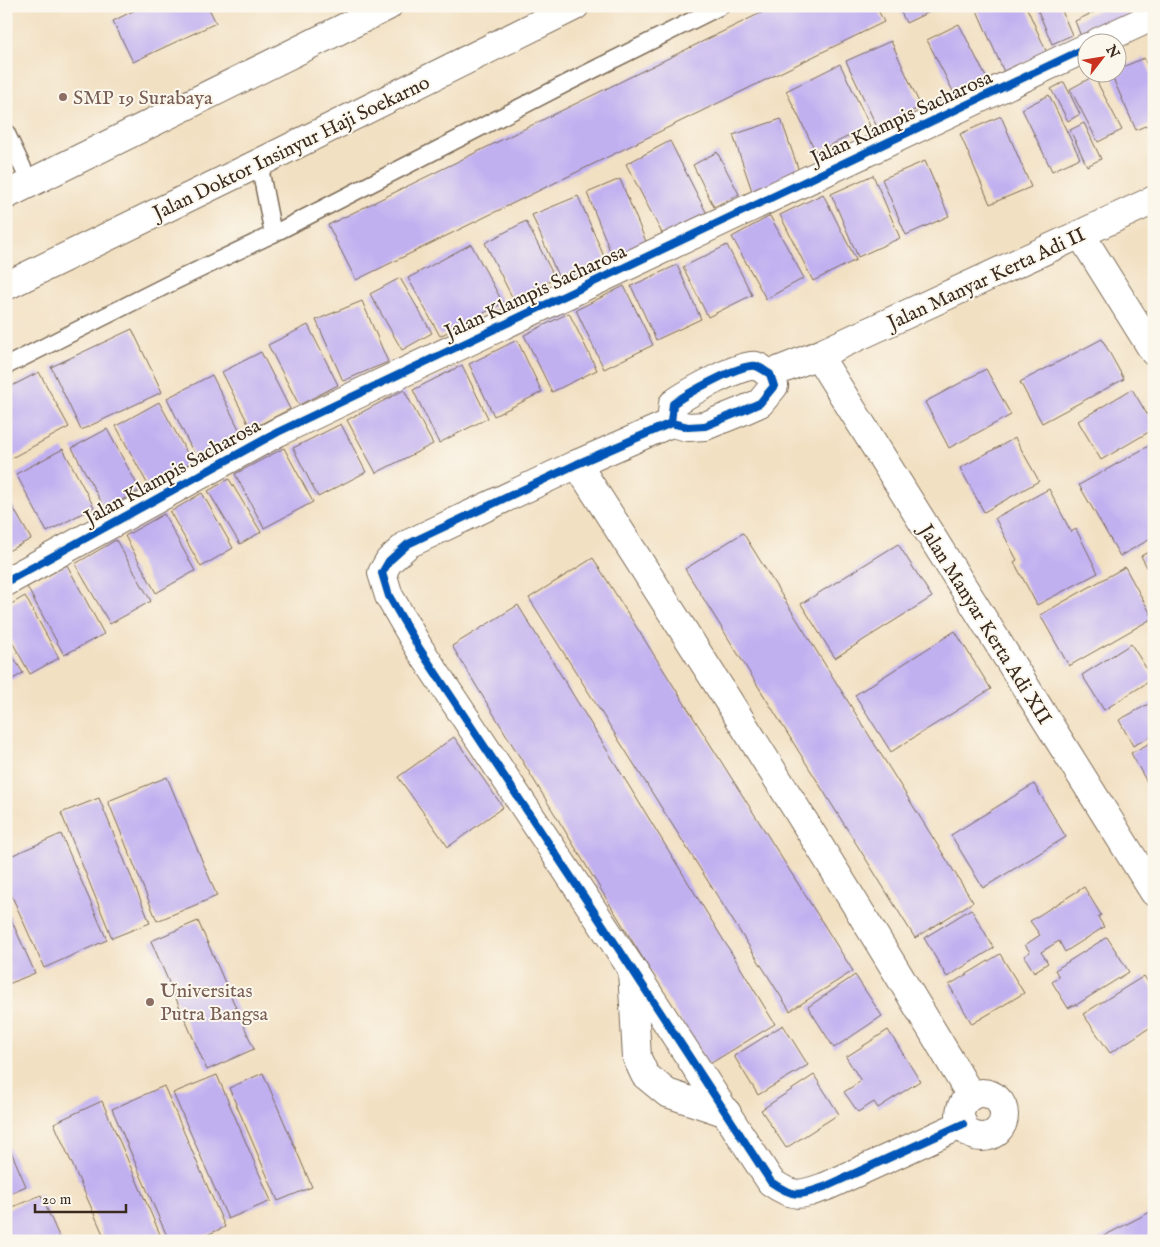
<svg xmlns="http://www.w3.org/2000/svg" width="1160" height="1247" font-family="'IM FELL English',serif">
  <rect width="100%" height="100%" fill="#fbf7ec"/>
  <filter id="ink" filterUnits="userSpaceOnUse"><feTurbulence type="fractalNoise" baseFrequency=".02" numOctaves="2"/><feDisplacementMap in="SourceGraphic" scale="10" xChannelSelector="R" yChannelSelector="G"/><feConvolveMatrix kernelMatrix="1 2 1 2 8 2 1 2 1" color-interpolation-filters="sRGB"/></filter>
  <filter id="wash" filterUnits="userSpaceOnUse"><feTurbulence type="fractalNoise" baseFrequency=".0096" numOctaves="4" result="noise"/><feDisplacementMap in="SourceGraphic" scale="20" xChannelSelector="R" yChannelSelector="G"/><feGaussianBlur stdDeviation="1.12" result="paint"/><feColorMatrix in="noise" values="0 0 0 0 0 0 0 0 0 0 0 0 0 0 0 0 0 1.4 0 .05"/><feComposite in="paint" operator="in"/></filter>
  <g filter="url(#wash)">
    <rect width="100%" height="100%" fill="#f2e0c2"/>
    <g id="blocks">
      <g fill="#c1b0f0">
        <polygon points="143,6 208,6 216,23 133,62 113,21"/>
        <polygon points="775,6 876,6 884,22 356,280 328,225"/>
        <polygon points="898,6 942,6 906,23"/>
        <polygon points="975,6 1026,6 1047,53 1004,72"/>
        <polygon points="1036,6 1060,6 1072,35 1052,44"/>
        <polygon points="1107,6 1147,6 1082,39 1075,21"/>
        <polygon points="959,24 988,81 956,97 927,40"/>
        <polygon points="891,41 921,107 877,127 846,61"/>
        <polygon points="1144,58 1154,80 1154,122 1136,130 1110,72 1118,72 1118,69"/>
        <polygon points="840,64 870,126 816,152 786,91"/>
        <polygon points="1094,76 1122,130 1098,142 1070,89"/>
        <polygon points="1064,82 1080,114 1068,121 1051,89"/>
        <polygon points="1049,95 1080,158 1052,171 1022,109"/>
        <polygon points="1001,116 1031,187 990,204 960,134"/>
        <polygon points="781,119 800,174 752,191 733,135"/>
        <polygon points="1084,123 1101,159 1087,166 1070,130"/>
        <polygon points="670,141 707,214 664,237 626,164"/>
        <polygon points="717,152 739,194 714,207 693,165"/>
        <polygon points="925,161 949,216 906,235 882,179"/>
        <polygon points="873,175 900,238 858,257 831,194"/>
        <polygon points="620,179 647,244 613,258 587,193"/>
        <polygon points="823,194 856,260 813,281 780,215"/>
        <polygon points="578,196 609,268 563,288 532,215"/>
        <polygon points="770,216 804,278 766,299 732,237"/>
        <polygon points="526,221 555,278 513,299 485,243"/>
        <polygon points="471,244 503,303 440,336 408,278"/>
        <polygon points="727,245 752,295 708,317 683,267"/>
        <polygon points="677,265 701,319 656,340 631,286"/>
        <polygon points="400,278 432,333 402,350 370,294"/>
        <polygon points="624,286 653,345 604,369 576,310"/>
        <polygon points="362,301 388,362 343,381 316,320"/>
        <polygon points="569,313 597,370 552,392 524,335"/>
        <polygon points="308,325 338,385 299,405 268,345"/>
        <polygon points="132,329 162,392 81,430 51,367"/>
        <polygon points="1102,339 1124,379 1042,423 1020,382"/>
        <polygon points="517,340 542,392 494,416 469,364"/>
        <polygon points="261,352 290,409 251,429 222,372"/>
        <polygon points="462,365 488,418 439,443 413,390"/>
        <polygon points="986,369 1011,415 949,448 925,402"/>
        <polygon points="39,372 69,427 6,461 6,389"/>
        <polygon points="212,375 242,435 196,458 167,398"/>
        <polygon points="1132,389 1154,426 1154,429 1101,460 1078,421"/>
        <polygon points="404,390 433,444 376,473 347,420"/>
        <polygon points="159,402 192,462 148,485 116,426"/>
        <polygon points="341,424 366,472 318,497 293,448"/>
        <polygon points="107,429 140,490 105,509 72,448"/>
        <polygon points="1015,438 1039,481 984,512 960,468"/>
        <polygon points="1154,443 1154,537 1120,556 1079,485"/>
        <polygon points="284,448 313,502 264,528 235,474"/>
        <polygon points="63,449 94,507 47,532 16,474"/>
        <polygon points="229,479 261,532 240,544 208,491"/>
        <polygon points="1049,489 1071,532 1076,529 1098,573 1037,605 1014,562 1017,560 995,518"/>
        <polygon points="202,493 233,548 201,567 170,512"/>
        <polygon points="6,495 31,539 6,552"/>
        <polygon points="164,514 195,571 156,593 125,536"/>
        <polygon points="743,533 973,902 915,938 685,569"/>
        <polygon points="116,540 151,601 110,624 75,564"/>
        <polygon points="898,544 932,597 835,658 801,604"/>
        <polygon points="1154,549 1154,580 1141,556"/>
        <polygon points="593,558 853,971 790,1011 529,598"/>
        <polygon points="67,565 104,634 64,655 27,587"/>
        <polygon points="1125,567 1153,618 1069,666 1040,615"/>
        <polygon points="25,596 59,658 30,674 6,631 6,607"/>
        <polygon points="518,605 775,1024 708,1065 452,646"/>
        <polygon points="955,631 991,689 891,752 855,695"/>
        <polygon points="1131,644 1153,679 1104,710 1082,675"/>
        <polygon points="6,645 23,673 6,683"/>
        <polygon points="1154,701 1154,735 1133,746 1119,720"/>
        <polygon points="454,737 503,807 448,847 398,777"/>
        <polygon points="1154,741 1154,795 1131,753"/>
        <polygon points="167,777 217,896 157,921 108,801"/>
        <polygon points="1034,784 1066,837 983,888 951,835"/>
        <polygon points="99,798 150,923 112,938 61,813"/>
        <polygon points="61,834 107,940 44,968 6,883 6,858"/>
        <polygon points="1084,887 1101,915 1098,917 1104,927 1065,952 1059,941 1041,952 1048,963 1034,972 1024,956 1030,952 1025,945 1040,935 1030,921"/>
        <polygon points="6,908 35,973 6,985"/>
        <polygon points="971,909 994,948 947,977 924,938"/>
        <polygon points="198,921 254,1049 207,1070 151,941"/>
        <polygon points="1107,937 1129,972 1076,1005 1076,1004 1068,1008 1052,982 1059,977 1055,970"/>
        <polygon points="1000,954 1024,993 972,1024 949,985"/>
        <polygon points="855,975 882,1016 834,1048 808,1007"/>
        <polygon points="1144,976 1154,991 1154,1025 1110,1053 1083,1014"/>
        <polygon points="783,1025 808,1065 758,1095 734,1056"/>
        <polygon points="888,1030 920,1081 878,1108 874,1102 858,1112 844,1092 861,1081 846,1057"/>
        <polygon points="263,1073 312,1187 278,1201 229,1088"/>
        <polygon points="217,1075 271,1201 228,1219 173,1093"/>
        <polygon points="814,1075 839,1114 786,1148 761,1110"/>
        <polygon points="164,1086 225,1227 193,1241 169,1241 112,1109"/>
        <polygon points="102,1101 163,1241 106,1241 54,1123"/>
        <polygon points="6,1140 26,1186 6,1195"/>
        <polygon points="41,1195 61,1241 6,1241 6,1210"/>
        <polygon points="1154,1210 1154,1241 1094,1241"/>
      </g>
    </g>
  </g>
  <g filter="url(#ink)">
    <use href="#blocks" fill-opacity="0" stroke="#7b6a57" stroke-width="1"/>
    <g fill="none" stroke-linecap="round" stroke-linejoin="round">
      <g stroke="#7b6a57" stroke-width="19">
        <g id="service">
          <polyline points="6,132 30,183"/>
          <polyline points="273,234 569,82 721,6"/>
          <polyline points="6,366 173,282 273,234 259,163"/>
        </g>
      </g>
      <g stroke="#7b6a57" stroke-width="30">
        <g id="minor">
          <polyline points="1098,42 1154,16"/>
          <polyline points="1081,235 1154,352"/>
          <polyline points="818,355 1154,892"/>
          <polyline points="770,374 818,355 1154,200"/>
          <path d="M671,423L673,404C686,394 741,363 756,366C760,367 766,372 770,374L774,386L760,403L742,411L705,426L688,427L671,423L577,464L408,544L389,561L382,573L389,596L419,648L632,969L771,1182C795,1199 801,1195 827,1186L963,1124"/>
          <path d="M577,464C711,673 845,882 971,1096"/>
          <polyline points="6,582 278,432 1088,47"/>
          <polyline points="632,970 637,1058 645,1075 667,1093 727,1113"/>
          <circle cx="982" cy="1115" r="22"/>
        </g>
      </g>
      <g stroke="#7b6a57" stroke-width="30">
        <g id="primary">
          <polyline points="6,195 388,6"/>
          <polyline points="6,286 259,163 575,6"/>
        </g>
      </g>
      <use href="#service" stroke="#fff" stroke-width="16"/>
      <use href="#minor" stroke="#fff" stroke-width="28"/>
      <use href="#primary" stroke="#fff" stroke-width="28"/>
      <g stroke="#fbf7ec" stroke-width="11">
        <g id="cycleway">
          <path d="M671,423L673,404C686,394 741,363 756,366C760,367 766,372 770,374L774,386L760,403L742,411L705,426L688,427L671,423L577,464L408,544L389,561L382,573L389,596L419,648L632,969L771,1182C795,1199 801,1195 827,1186L963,1124"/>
          <polyline points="6,582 278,432 1088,47"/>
        </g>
      </g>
      <use href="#cycleway" stroke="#0057b8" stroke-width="8"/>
    </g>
  </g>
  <g fill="#8d6e63" stroke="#fbf7ec" stroke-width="2">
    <circle cx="63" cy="97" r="5"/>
    <circle cx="150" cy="1002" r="5"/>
  </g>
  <g text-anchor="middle" stroke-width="4" stroke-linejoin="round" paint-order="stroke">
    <g font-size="20" fill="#785e54" stroke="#fbf7ec" text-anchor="start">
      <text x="73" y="104">SMP 19 Surabaya</text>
      <text x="160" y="997">Universitas<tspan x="160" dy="23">Putra Bangsa</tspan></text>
    </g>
    <g font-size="20" fill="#3b2a1e" stroke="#fbf7ec">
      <text transform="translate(901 117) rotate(-25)" y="7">Jalan Klampis Sacharosa</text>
      <text transform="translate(291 147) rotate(-26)" y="7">Jalan Doktor Insinyur Haji Soekarno</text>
      <text transform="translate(986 278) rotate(-25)" y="7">Jalan Manyar Kerta Adi II</text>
      <text transform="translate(535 291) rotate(-25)" y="7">Jalan Klampis Sacharosa</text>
      <text transform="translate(172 471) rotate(-29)" y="7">Jalan Klampis Sacharosa</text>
      <text transform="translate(986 624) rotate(58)" y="7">Jalan Manyar Kerta Adi XII</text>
    </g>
  </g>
  <rect width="1160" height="1247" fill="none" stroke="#fbf7ec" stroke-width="25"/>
  <g transform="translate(1102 58) rotate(59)"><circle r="24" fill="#fbf7ec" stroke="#aea59a"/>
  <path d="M0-4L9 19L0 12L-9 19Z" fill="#c8321e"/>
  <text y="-8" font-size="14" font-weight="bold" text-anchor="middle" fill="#3b2a1e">N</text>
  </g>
  <path d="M35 1204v8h91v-8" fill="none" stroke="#3b2a1e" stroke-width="2.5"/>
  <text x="42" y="1204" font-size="15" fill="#3b2a1e" stroke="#fbf7ec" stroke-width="4" paint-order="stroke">20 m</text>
</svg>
